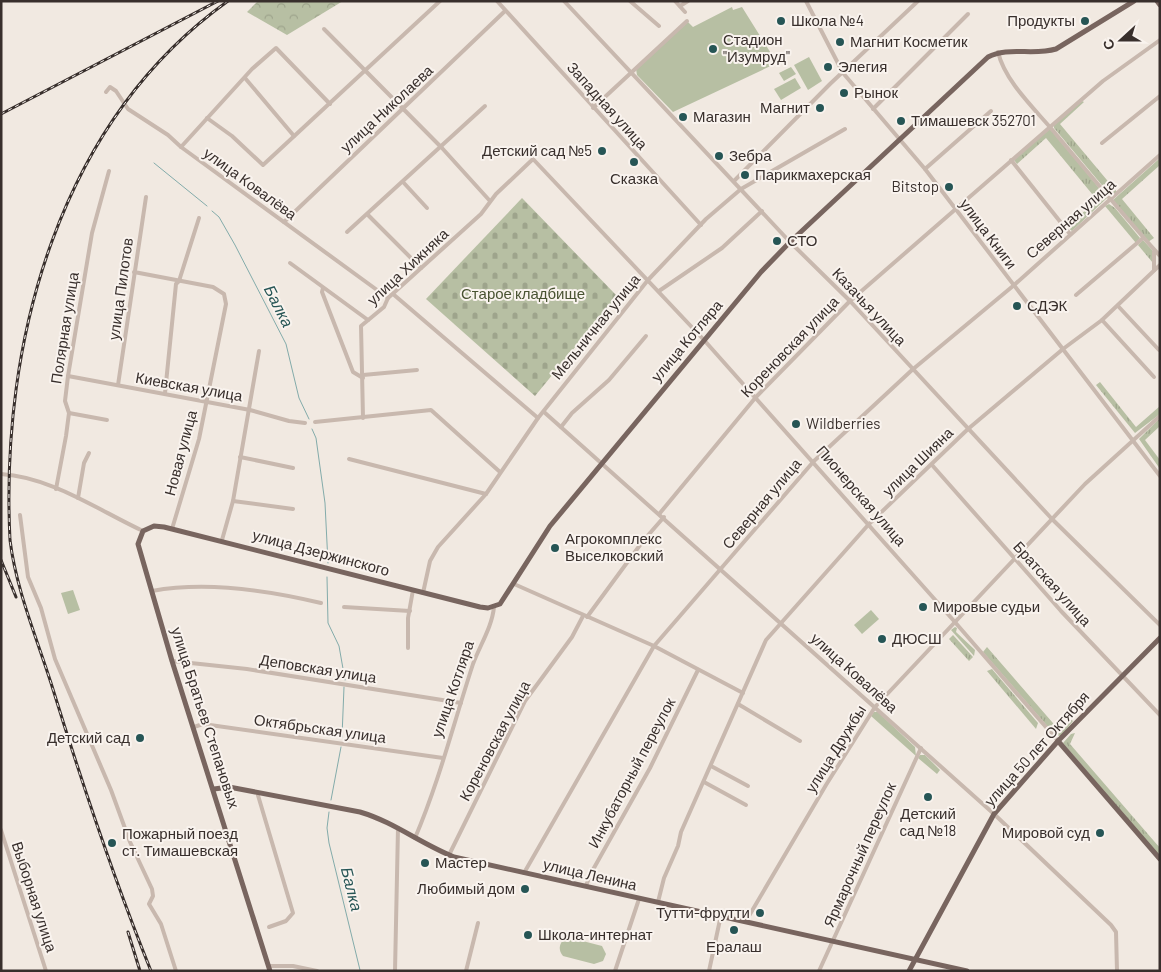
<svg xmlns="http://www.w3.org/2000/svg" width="1161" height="972" font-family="Barlow,sans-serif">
  <defs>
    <pattern id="grass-tufts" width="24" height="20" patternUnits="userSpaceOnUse" patternTransform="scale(1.25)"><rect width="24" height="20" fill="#b7bfa3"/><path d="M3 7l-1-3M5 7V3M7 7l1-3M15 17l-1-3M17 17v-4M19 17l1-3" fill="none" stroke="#9ea48c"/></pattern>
    <pattern id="forest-crowns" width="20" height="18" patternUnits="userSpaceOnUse" patternTransform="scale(1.25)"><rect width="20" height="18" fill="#b7bfa3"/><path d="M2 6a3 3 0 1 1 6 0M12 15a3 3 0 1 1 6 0" fill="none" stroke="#9ea48c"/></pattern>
    <pattern id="cemetery-stones" width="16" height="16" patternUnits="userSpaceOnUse" patternTransform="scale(1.25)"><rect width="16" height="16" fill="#b7bfa3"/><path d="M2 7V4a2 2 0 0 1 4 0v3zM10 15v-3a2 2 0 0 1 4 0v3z" fill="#9ea48c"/></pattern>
  </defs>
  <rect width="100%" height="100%" fill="#f1e9e1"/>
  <g fill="url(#grass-tufts)">
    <polygon points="1082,101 1084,102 1060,124 1117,192 1111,196 1054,128 1054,125"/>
    <polygon points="1048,129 1051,129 1107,198 1072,231 1065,225 1069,225 1097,200 1046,138 1017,164 1014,160"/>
    <polygon points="1160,158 1160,165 1122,199 1154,238 1148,242 1113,200"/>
    <polygon points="1109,204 1115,208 1140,238 1136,243 1105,206"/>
    <polygon points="1143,240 1153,251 1153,263 1138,245"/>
    <polygon points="1100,382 1136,427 1160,406 1160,414 1135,433 1096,385"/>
    <polygon points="1160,418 1160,426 1145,440 1160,460 1160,469 1139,439"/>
    <polygon points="955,627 957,628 956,632 975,650 974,656 951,630"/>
    <polygon points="953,635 973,657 969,661 949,639"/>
    <polygon points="987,647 1059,730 1070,719 1073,721 1061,736 1055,735 983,652"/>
    <polygon points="992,669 1038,723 1036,729 987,671"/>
    <polygon points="874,712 878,712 915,747 916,756 871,716"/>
    <polygon points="1075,733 1070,744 1160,848 1160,857 1063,743 1071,734"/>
    <polygon points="920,755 925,755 940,770 937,774 918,758"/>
  </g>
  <polygon fill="url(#forest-crowns)" points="258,1 343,1 287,35 247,12"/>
  <polygon fill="url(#cemetery-stones)" points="522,198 617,296 535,396 426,299"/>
  <g fill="#b7bfa3">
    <polygon points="732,7 733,10 742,7 777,63 673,112 637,75 636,69 688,22 693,27"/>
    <polygon points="809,57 822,81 808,90 794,65"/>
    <polygon points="791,67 796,74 784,81 779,73"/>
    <polygon points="795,78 801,88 781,100 774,89"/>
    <polygon points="73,590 80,610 68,614 61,593"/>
    <polygon points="871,610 879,619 862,634 854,625"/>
    <path d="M571,938L602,946L606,954L603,961L594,964L563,956C558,950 559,944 564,939Z"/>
  </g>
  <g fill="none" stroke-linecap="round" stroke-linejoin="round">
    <g stroke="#83abaa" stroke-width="1">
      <polyline points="154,163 207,206"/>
      <polyline points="212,211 219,217 235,245 286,344 299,398 309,419"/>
      <polyline points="312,429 316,438 325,503 328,563"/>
      <polyline points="327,577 328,623 339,646 345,680"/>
      <polyline points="342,737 344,687"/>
      <polyline points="331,800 341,747"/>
      <polyline points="329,812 327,828 329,843 360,970"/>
    </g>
    <g stroke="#c8b8ae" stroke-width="4">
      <polyline points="497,1 701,225"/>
      <polyline points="564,1 790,242 850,301 1052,519 1160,625"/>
      <polyline points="630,1 659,26"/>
      <polyline points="675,1 685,12"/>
      <polyline points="806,1 843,73 925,169 1160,476"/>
      <polyline points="680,6 688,1"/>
      <polyline points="324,29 442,148 490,201"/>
      <path d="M998,52C1005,82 1036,110 1055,133C1090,175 1124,216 1160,256"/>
      <polyline points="245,78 294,136"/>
      <polyline points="106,92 110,87 116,91 128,109 168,135 181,147 388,298"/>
      <polyline points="593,108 687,21"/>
      <polyline points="873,109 968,14"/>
      <polyline points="207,118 232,136 263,165 440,1"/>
      <polyline points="1102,143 1160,96"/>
      <polyline points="181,147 252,69 276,48 330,104"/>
      <polyline points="1011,160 1070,234"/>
      <polyline points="925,169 991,111"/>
      <polyline points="734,181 830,84 918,1"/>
      <polyline points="403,182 427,208"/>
      <polyline points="368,215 421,268"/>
      <polyline points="284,222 505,11"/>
      <polyline points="347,232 485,106"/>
      <polyline points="290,263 368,320"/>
      <polyline points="1154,270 1154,252"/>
      <polyline points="134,272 213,287 224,294 226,304 199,439 172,529"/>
      <polyline points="323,288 322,292 353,372 363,378"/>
      <polyline points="659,291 722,248 762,211"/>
      <polyline points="393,294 538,418"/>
      <polyline points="1076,295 1143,238"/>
      <polyline points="1118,306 1159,350"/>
      <polyline points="1102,320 1154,377"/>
      <polyline points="363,375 417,370"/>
      <polyline points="68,376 250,410 289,421 305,423"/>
      <polyline points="118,385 146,197"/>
      <polyline points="165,393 176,284 179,281 199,218"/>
      <polyline points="544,412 994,814 1111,925 1116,932 1117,971"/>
      <polyline points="69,413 107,420"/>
      <polyline points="363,418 361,326 384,307 388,298 481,214 496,194 533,159 704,340 954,621 1058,741"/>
      <polyline points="315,422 431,410 500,472"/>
      <polyline points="561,427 572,413 609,380 646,336"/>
      <polyline points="240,457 293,468"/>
      <polyline points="349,459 486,494"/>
      <polyline points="932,465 1061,611 1160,715"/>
      <path d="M1,474C51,477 98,510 143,531"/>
      <polyline points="56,489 66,436 69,413 65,401 68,376 92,233 109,171"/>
      <polyline points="78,498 84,463 89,453"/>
      <polyline points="233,501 293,509"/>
      <polyline points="660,513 756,397 850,301 1103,81 1160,40"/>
      <polyline points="20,515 28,577 41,608 55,659 111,790 130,842 152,889 153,896 149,904 161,924 176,971"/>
      <polyline points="222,540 233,501 259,351"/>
      <polyline points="514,584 654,646 743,693"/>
      <path d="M152,591C207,581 267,590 321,603"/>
      <polyline points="423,593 430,561 438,547 486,494 538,418 648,280 706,219 741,189 845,129"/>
      <polyline points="344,607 410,611"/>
      <polyline points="587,617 643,541 664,517"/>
      <polyline points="408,648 408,618 413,590"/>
      <polyline points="172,661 247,669 461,703"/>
      <polyline points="738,704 800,741"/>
      <polyline points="194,727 203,724 443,758"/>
      <polyline points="711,766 748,786"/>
      <polyline points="704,782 746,805"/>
      <polyline points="257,792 293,913 286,921 269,927"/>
      <polyline points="1,830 46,971"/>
      <path d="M415,838C439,782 454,722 473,664C480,645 492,627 494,607"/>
      <polyline points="449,855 525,701 572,637 583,616"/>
      <polyline points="524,873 654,646 814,461 912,370 1013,286 1160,155"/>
      <polyline points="586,886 590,875 650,768 698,670"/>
      <polyline points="658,902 664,878 678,846 681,832 766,640 869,524 968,429 1063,349 1102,320 1160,265"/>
      <polyline points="746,921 826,785 875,707 1085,484 1160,416"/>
      <polyline points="269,966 293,966 317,971"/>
      <polyline points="395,971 398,828"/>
      <polyline points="466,971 478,923"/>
      <polyline points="615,971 639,899"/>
      <polyline points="709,971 721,915"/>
      <polyline points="819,971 921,748"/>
    </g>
    <g stroke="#78655f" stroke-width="5">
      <polyline points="1157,1 1160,5"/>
      <polyline points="1058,741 1160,859"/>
      <path d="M214,789L229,787L360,812C394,822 421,844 454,857L967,971"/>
      <path d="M270,971L172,661L138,544L143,531L154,526L164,527L480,607L488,608L500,604L550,526L761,272L790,242L988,57C1008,46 1033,56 1056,49L1134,1"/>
      <polyline points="909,971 994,814 1058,741 1160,638"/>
    </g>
    <g stroke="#382f2c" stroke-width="3">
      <g id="rail">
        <polyline points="1,114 218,1"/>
        <polyline points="1,560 16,597"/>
        <polyline points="128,932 140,971"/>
        <path d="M151,971C113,877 81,780 51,683C36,636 16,589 10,540C0,340 60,121 228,1"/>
      </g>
    </g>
    <use href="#rail" stroke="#f9f3ee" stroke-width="1" stroke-dasharray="4" stroke-linecap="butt"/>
  </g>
  <g fill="#265555" stroke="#f9f3ee" stroke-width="2">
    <circle cx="781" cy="21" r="5"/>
    <circle cx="1085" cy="21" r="5"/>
    <circle cx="840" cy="42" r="5"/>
    <circle cx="713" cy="49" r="5"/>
    <circle cx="828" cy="67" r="5"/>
    <circle cx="844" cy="93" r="5"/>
    <circle cx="820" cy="108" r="5"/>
    <circle cx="683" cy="117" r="5"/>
    <circle cx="901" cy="121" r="5"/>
    <circle cx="602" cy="151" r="5"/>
    <circle cx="719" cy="156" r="5"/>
    <circle cx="634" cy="162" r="5"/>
    <circle cx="745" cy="175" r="5"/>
    <circle cx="949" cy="187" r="5"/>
    <circle cx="777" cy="241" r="5"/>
    <circle cx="1017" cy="306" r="5"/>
    <circle cx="796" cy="424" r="5"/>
    <circle cx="555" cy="548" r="5"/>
    <circle cx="923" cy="607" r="5"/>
    <circle cx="882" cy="639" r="5"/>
    <circle cx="140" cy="738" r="5"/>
    <circle cx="928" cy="797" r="5"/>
    <circle cx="1100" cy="833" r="5"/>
    <circle cx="112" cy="843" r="5"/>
    <circle cx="425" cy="863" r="5"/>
    <circle cx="525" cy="889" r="5"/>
    <circle cx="760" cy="913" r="5"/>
    <circle cx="734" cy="930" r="5"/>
    <circle cx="528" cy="935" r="5"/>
  </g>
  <g text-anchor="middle" stroke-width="4" stroke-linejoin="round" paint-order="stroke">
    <g font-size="15" fill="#382f2c" stroke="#f9f3ee" text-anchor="start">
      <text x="791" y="26">Школа №4</text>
      <text x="1075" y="26" text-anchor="end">Продукты</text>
      <text x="723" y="45">Стадион<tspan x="723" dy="17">"Изумруд"</tspan></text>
      <text x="850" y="47">Магнит Косметик</text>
      <text x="838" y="72">Элегия</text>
      <text x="854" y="98">Рынок</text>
      <text x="810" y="113" text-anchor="end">Магнит</text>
      <text x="693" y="122">Магазин</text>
      <text x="911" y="126">Тимашевск 352701</text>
      <text x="592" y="156" text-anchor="end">Детский сад №5</text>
      <text x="729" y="161">Зебра</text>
      <text x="755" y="180">Парикмахерская</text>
      <text x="634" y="184" text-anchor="middle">Сказка</text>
      <text x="939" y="192" text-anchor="end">Bitstop</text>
      <text x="787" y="246">СТО</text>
      <text x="1027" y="311">СДЭК</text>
      <text x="806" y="429">Wildberries</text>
      <text x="565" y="544">Агрокомплекс<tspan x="565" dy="17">Выселковский</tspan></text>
      <text x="933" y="612">Мировые судьи</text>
      <text x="892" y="644">ДЮСШ</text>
      <text x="130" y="743" text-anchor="end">Детский сад</text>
      <text x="928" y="819" text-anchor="middle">Детский<tspan x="928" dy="17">сад №18</tspan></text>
      <text x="1090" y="838" text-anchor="end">Мировой суд</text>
      <text x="122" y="839">Пожарный поезд<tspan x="122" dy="17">ст. Тимашевская</tspan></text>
      <text x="435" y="868">Мастер</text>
      <text x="515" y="894" text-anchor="end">Любимый дом</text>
      <text x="750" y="918" text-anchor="end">Тутти-фрутти</text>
      <text x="538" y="940">Школа-интернат</text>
      <text x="734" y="952" text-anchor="middle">Ералаш</text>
    </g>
    <g font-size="15" fill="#382f2c" stroke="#f9f3ee">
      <text transform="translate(607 106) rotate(48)" y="5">Западная улица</text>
      <text transform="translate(387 109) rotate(-43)" y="5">улица Николаева</text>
      <text transform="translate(250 184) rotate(36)" y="5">улица Ковалёва</text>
      <text transform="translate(1071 219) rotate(-41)" y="5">Северная улица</text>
      <text transform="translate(988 234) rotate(53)" y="5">улица Книги</text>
      <text transform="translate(408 267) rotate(-43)" y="5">улица Хижняка</text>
      <text transform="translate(121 289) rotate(-82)" y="5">улица Пилотов</text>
      <text transform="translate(869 307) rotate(47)" y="5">Казачья улица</text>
      <text transform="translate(596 327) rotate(-51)" y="5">Мельничная улица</text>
      <text transform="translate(65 328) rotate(-81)" y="5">Полярная улица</text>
      <text transform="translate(687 341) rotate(-50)" y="5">улица Котляра</text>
      <text transform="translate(790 347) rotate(-46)" y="5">Кореновская улица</text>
      <text transform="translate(189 387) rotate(10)" y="5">Киевская улица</text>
      <text transform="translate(181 453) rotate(-75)" y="5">Новая улица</text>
      <text transform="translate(918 462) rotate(-44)" y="5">улица Шияна</text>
      <text transform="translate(861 496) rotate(49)" y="5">Пионерская улица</text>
      <text transform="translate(762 504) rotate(-50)" y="5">Северная улица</text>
      <text transform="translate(321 553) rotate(15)" y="5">улица Дзержинского</text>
      <text transform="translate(1052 584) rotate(48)" y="5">Братская улица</text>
      <text transform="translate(318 669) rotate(9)" y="5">Деповская улица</text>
      <text transform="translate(854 673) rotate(42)" y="5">улица Ковалёва</text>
      <text transform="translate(453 689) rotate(-71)" y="5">улица Котляра</text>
      <text transform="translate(205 718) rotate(72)" y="5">улица Братьев Степановых</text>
      <text transform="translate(320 729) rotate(8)" y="5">Октябрьская улица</text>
      <text transform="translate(495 741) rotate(-62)" y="5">Кореновская улица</text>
      <text transform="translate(836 749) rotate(-58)" y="5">улица Дружбы</text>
      <text transform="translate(1037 749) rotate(-48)" y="5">улица 50 лет Октября</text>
      <text transform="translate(632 773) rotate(-62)" y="5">Инкубаторный переулок</text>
      <text transform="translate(860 855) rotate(-66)" y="5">Ярмарочный переулок</text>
      <text transform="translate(590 875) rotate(13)" y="5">улица Ленина</text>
      <text transform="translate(34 897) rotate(72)" y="5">Выборная улица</text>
    </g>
    <g font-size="15" fill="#495332" stroke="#f9f3ee">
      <text x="523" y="299">Старое кладбище</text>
    </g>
    <g font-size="16" font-style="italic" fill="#265555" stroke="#f9f3ee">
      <text transform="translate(279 306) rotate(63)" y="6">Балка</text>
      <text transform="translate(352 889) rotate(76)" y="6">Балка</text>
    </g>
  </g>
  <rect width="1161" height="972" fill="none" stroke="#382f2c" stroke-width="5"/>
  <g transform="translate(1121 40) rotate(249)" stroke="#f9f3ee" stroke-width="4" paint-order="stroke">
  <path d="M0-4L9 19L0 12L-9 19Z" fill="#382f2c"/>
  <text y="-8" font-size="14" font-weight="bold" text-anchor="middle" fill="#382f2c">С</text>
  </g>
</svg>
